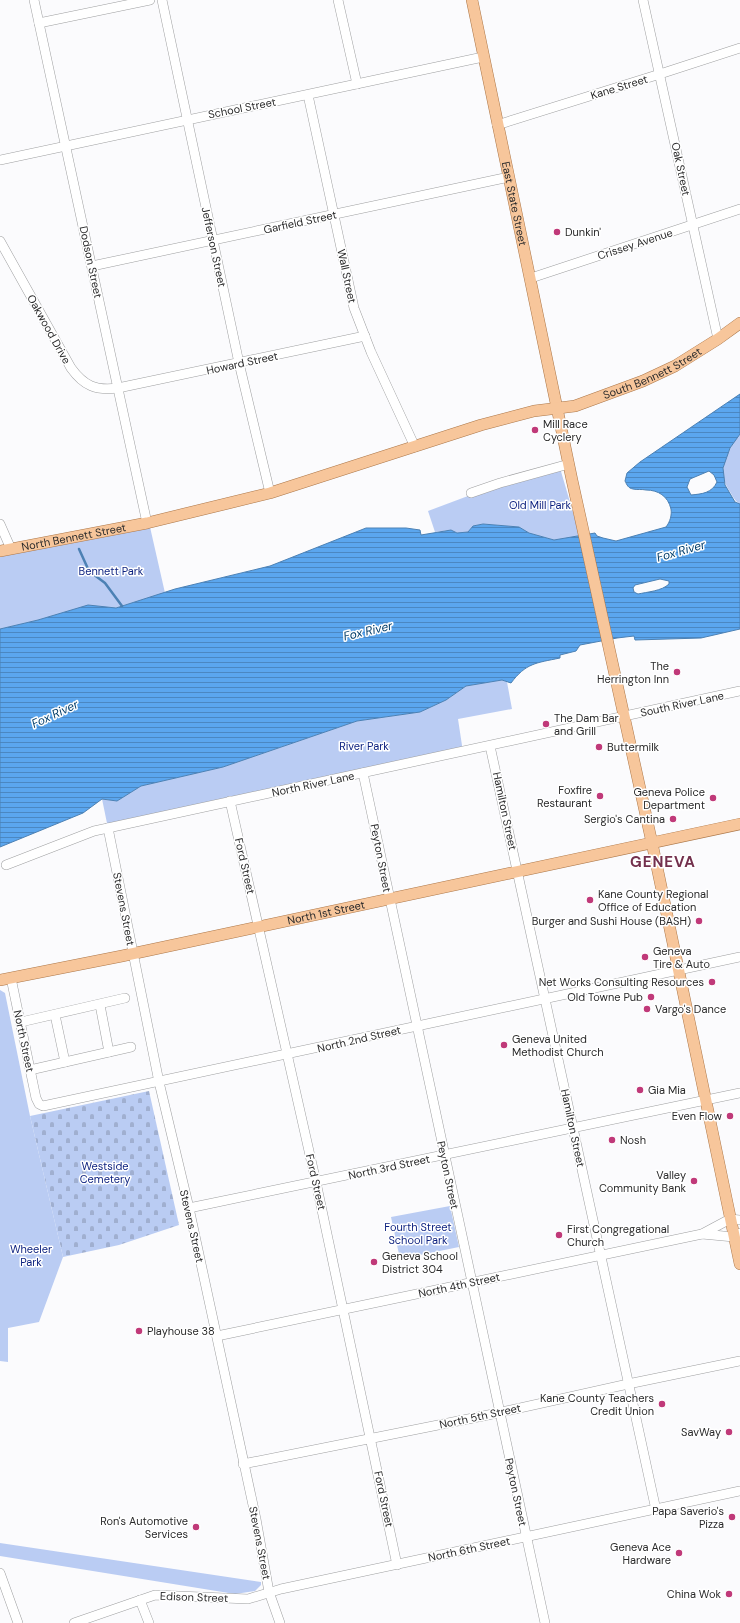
<svg xmlns="http://www.w3.org/2000/svg" width="740" height="1623" font-family="'DM Sans',sans-serif">
  <defs>
    <pattern id="cemetery-stones" width="16" height="16" patternUnits="userSpaceOnUse"><rect width="16" height="16" fill="#baccf3"/><path d="M2 7V4a2 2 0 0 1 4 0v3zM10 15v-3a2 2 0 0 1 4 0v3z" fill="#a0afd0"/></pattern>
    <pattern id="water-rules" width="6" height="5" patternUnits="userSpaceOnUse"><rect width="6" height="5" fill="#5ba6ee"/><path d="M0 2.5h6" fill="none" stroke="#4b87c1"/></pattern>
  </defs>
  <rect width="100%" height="100%" fill="#fbfbfd"/>
  <polygon fill="url(#cemetery-stones)" points="149,1091 179,1225 119,1245 63,1257 30,1116"/>
  <g fill="#baccf3">
    <path d="M740,434V504C735,501 733,497 730,492C716,471 726,452 740,434Z"/>
    <polygon points="560,468 580,536 554,540 529,533 519,527 483,524 473,526 468,532 462,533 457,533 451,530 435,532 428,511 468,496"/>
    <polygon points="150,527 165,593 115,608 88,606 38,620 0,629 0,554"/>
    <polygon points="502,680 507,682 512,709 458,719 463,752 108,828 102,799 117,801 141,786 223,767 357,721 420,712 446,700 466,686"/>
    <polygon points="0,990 5,993 30,1116 63,1257 39,1322 8,1328 8,1362 0,1361"/>
    <polygon points="450,1206 459,1247 400,1259 391,1217"/>
    <polygon points="0,1543 261,1582 261,1585 255,1591 235,1594 0,1556"/>
  </g>
  <path fill="url(#water-rules)" stroke="#4c81b4" fill-rule="evenodd" d="M740,394V434L730,448L723,468L725,485L735,502L740,504V629L701,638L635,640L634,636L617,638L580,645L576,651L560,655V658C536,663 526,663 511,683L502,680L466,686L446,700L420,712L357,721L223,767L141,786L117,801L102,799L83,813L0,847V629L38,620L88,605L116,608L175,589L270,566L366,528H406L420,530L421,535L451,530L457,533L468,532L473,526L483,524L519,527L529,533L554,540L595,533L597,536L603,538L616,541L666,527C670,522 672,515 671,509C668,496 658,490 646,490C642,489 637,490 633,489C628,488 627,485 625,481L627,473L640,462ZM709,471L714,475L717,482C712,493 702,494 691,495L687,487L690,479ZM660,579L669,581V584C662,591 647,592 638,594L634,592L633,588L635,585Z"/>
  <g fill="none" stroke-linecap="round" stroke-linejoin="round">
    <polyline stroke="#4c81b4" stroke-width="2.5" points="79,549 89,571 105,583 122,606"/>
    <g stroke="#9e9fa0" stroke-width="10">
      <g id="minor">
        <polyline points="34,0 147,523"/>
        <polyline points="162,0 239,363 270,493"/>
        <polyline points="338,0 357,84"/>
        <polyline points="643,0 718,339"/>
        <polyline points="39,23 150,0"/>
        <polyline points="308,95 354,308 371,352 415,447"/>
        <polyline points="497,125 660,74 740,48"/>
        <polyline points="0,160 483,57"/>
        <path d="M0,241L71,368C84,386 96,391 118,388L365,336"/>
        <polyline points="92,266 509,177"/>
        <polyline points="531,278 740,209"/>
        <polyline points="471,493 500,483 569,464"/>
        <polyline points="0,524 11,549"/>
        <polyline points="490,746 656,1510"/>
        <polyline points="363,773 545,1623"/>
        <polyline points="230,801 316,1182 397,1565"/>
        <polyline points="108,828 159,1082 189,1208 256,1519 269,1592 280,1623"/>
        <polyline points="6,865 94,831 740,691"/>
        <polyline points="11,978 36,1098 39,1104 43,1106 740,957"/>
        <polyline points="100,1005 109,1052"/>
        <polyline points="55,1015 65,1062"/>
        <polyline points="21,1022 125,998"/>
        <polyline points="30,1070 131,1047"/>
        <polyline points="189,1208 740,1093"/>
        <polyline points="702,1234 734,1237 740,1233"/>
        <polyline points="217,1336 702,1234 730,1219 740,1220"/>
        <polyline points="243,1464 488,1415 628,1384 740,1361"/>
        <polyline points="0,1573 18,1623"/>
        <polyline points="140,1600 149,1623"/>
        <polyline points="74,1623 155,1595 248,1599 281,1589 740,1491"/>
      </g>
    </g>
    <g stroke="#ac7749" stroke-width="12">
      <g id="major">
        <path id="s1" d="M472,0L572,480L652,843L740,1264"/>
        <path id="s2" d="M0,551L147,523L270,493L481,425L534,411L575,406L643,381L675,366L718,339L740,323"/>
        <path id="s3" d="M0,980L122,956L740,824"/>
      </g>
    </g>
    <use href="#minor" stroke="#fff" stroke-width="9"/>
    <use href="#major" stroke="#f7c69b" stroke-width="11"/>
  </g>
  <g fill="#c03979" stroke="#fff" stroke-width="1.5">
    <circle cx="557" cy="232" r="4"/>
    <circle cx="535" cy="430" r="4"/>
    <circle cx="677" cy="672" r="4"/>
    <circle cx="546" cy="724" r="4"/>
    <circle cx="599" cy="747" r="4"/>
    <circle cx="600" cy="796" r="4"/>
    <circle cx="713" cy="798" r="4"/>
    <circle cx="673" cy="819" r="4"/>
    <circle cx="590" cy="900" r="4"/>
    <circle cx="699" cy="921" r="4"/>
    <circle cx="645" cy="957" r="4"/>
    <circle cx="712" cy="982" r="4"/>
    <circle cx="651" cy="997" r="4"/>
    <circle cx="647" cy="1009" r="4"/>
    <circle cx="504" cy="1045" r="4"/>
    <circle cx="640" cy="1090" r="4"/>
    <circle cx="730" cy="1116" r="4"/>
    <circle cx="612" cy="1140" r="4"/>
    <circle cx="694" cy="1181" r="4"/>
    <circle cx="559" cy="1235" r="4"/>
    <circle cx="374" cy="1262" r="4"/>
    <circle cx="139" cy="1331" r="4"/>
    <circle cx="662" cy="1404" r="4"/>
    <circle cx="729" cy="1432" r="4"/>
    <circle cx="732" cy="1517" r="4"/>
    <circle cx="196" cy="1527" r="4"/>
    <circle cx="679" cy="1553" r="4"/>
    <circle cx="729" cy="1594" r="4"/>
  </g>
  <g text-anchor="middle" stroke-width="3" stroke-linejoin="round" paint-order="stroke">
    <g font-size="11" fill="#2a2a2b" stroke="#fff">
      <text transform="translate(619 87) rotate(-17)" y="4">Kane Street</text>
      <text transform="translate(242 108) rotate(-11)" y="4">School Street</text>
      <text transform="translate(681 169) rotate(78)" y="4">Oak Street</text>
      <text dy="4" stroke="none"><textPath href="#s1" startOffset="208">East State Street</textPath></text>
      <text transform="translate(300 222) rotate(-12)" y="4">Garfield Street</text>
      <text transform="translate(635 244) rotate(-18)" y="4">Crissey Avenue</text>
      <text transform="translate(214 247) rotate(78)" y="4">Jefferson Street</text>
      <text transform="translate(91 262) rotate(78)" y="4">Dodson Street</text>
      <text transform="translate(347 276) rotate(78)" y="4">Wall Street</text>
      <text transform="translate(49 329) rotate(61)" y="4">Oakwood Drive</text>
      <text transform="translate(242 363) rotate(-12)" y="4">Howard Street</text>
      <text dy="4" stroke="none"><textPath href="#s2" startOffset="678">South Bennett Street</textPath></text>
      <text dy="4" stroke="none"><textPath href="#s2" startOffset="75">North Bennett Street</textPath></text>
      <text transform="translate(682 704) rotate(-12)" y="4">South River Lane</text>
      <text transform="translate(313 784) rotate(-12)" y="4">North River Lane</text>
      <text transform="translate(505 811) rotate(78)" y="4">Hamilton Street</text>
      <text transform="translate(381 858) rotate(79)" y="4">Peyton Street</text>
      <text transform="translate(245 866) rotate(77)" y="4">Ford Street</text>
      <text transform="translate(124 909) rotate(79)" y="4">Stevens Street</text>
      <text dy="4" stroke="none"><textPath href="#s3" startOffset="333">North 1st Street</textPath></text>
      <text transform="translate(359 1039) rotate(-13)" y="4">North 2nd Street</text>
      <text transform="translate(24 1041) rotate(78)" y="4">North Street</text>
      <text transform="translate(573 1128) rotate(78)" y="4">Hamilton Street</text>
      <text transform="translate(389 1167) rotate(-12)" y="4">North 3rd Street</text>
      <text transform="translate(448 1175) rotate(78)" y="4">Peyton Street</text>
      <text transform="translate(316 1182) rotate(77)" y="4">Ford Street</text>
      <text transform="translate(192 1226) rotate(77)" y="4">Stevens Street</text>
      <text transform="translate(459 1285) rotate(-12)" y="4">North 4th Street</text>
      <text transform="translate(480 1416) rotate(-12)" y="4">North 5th Street</text>
      <text transform="translate(516 1492) rotate(78)" y="4">Peyton Street</text>
      <text transform="translate(384 1499) rotate(78)" y="4">Ford Street</text>
      <text transform="translate(260 1543) rotate(79)" y="4">Stevens Street</text>
      <text transform="translate(469 1549) rotate(-12)" y="4">North 6th Street</text>
      <text transform="translate(194 1597) rotate(2)" y="4">Edison Street</text>
    </g>
    <g font-size="11" fill="#2a2a2b" stroke="#fff" text-anchor="end">
      <text x="565" y="236" text-anchor="start">Dunkin'</text>
      <text x="543" y="428" text-anchor="start">Mill Race<tspan x="543" dy="13">Cyclery</tspan></text>
      <text x="669" y="670">The<tspan x="669" dy="13">Herrington Inn</tspan></text>
      <text x="554" y="722" text-anchor="start">The Dam Bar<tspan x="554" dy="13">and Grill</tspan></text>
      <text x="607" y="751" text-anchor="start">Buttermilk</text>
      <text x="592" y="794">Foxfire<tspan x="592" dy="13">Restaurant</tspan></text>
      <text x="705" y="796">Geneva Police<tspan x="705" dy="13">Department</tspan></text>
      <text x="665" y="823">Sergio's Cantina</text>
      <text x="598" y="898" text-anchor="start">Kane County Regional<tspan x="598" dy="13">Office of Education</tspan></text>
      <text x="691" y="925">Burger and Sushi House (BASH)</text>
      <text x="653" y="955" text-anchor="start">Geneva<tspan x="653" dy="13">Tire &amp; Auto</tspan></text>
      <text x="704" y="986">Net Works Consulting Resources</text>
      <text x="643" y="1001">Old Towne Pub</text>
      <text x="655" y="1013" text-anchor="start">Vargo's Dance</text>
      <text x="512" y="1043" text-anchor="start">Geneva United<tspan x="512" dy="13">Methodist Church</tspan></text>
      <text x="648" y="1094" text-anchor="start">Gia Mia</text>
      <text x="722" y="1120">Even Flow</text>
      <text x="620" y="1144" text-anchor="start">Nosh</text>
      <text x="686" y="1179">Valley<tspan x="686" dy="13">Community Bank</tspan></text>
      <text x="567" y="1233" text-anchor="start">First Congregational<tspan x="567" dy="13">Church</tspan></text>
      <text x="382" y="1260" text-anchor="start">Geneva School<tspan x="382" dy="13">District 304</tspan></text>
      <text x="147" y="1335" text-anchor="start">Playhouse 38</text>
      <text x="654" y="1402">Kane County Teachers<tspan x="654" dy="13">Credit Union</tspan></text>
      <text x="721" y="1436">SavWay</text>
      <text x="724" y="1515">Papa Saverio's<tspan x="724" dy="13">Pizza</tspan></text>
      <text x="188" y="1525">Ron's Automotive<tspan x="188" dy="13">Services</tspan></text>
      <text x="671" y="1551">Geneva Ace<tspan x="671" dy="13">Hardware</tspan></text>
      <text x="721" y="1598">China Wok</text>
    </g>
    <g font-size="11" fill="#0a1f7e" stroke="#fff">
      <text x="540" y="509">Old Mill Park</text>
      <text x="111" y="575">Bennett Park</text>
      <text x="364" y="750">River Park</text>
      <text x="105" y="1170">Westside<tspan x="105" dy="13">Cemetery</tspan></text>
      <text x="418" y="1231">Fourth Street<tspan x="418" dy="13">School Park</tspan></text>
      <text x="31" y="1253">Wheeler<tspan x="31" dy="13">Park</tspan></text>
    </g>
    <g font-size="12" font-style="italic" fill="#023d6a" stroke="#fff">
      <text transform="translate(681 551) rotate(-16)" y="4">Fox River</text>
      <text transform="translate(368 631) rotate(-13)" y="4">Fox River</text>
      <text transform="translate(55 714) rotate(-25)" y="4">Fox River</text>
    </g>
    <g font-size="15" font-weight="bold" letter-spacing="1" fill="#73304d" stroke="#fff">
      <text x="663" y="867">GENEVA</text>
    </g>
  </g>
</svg>
